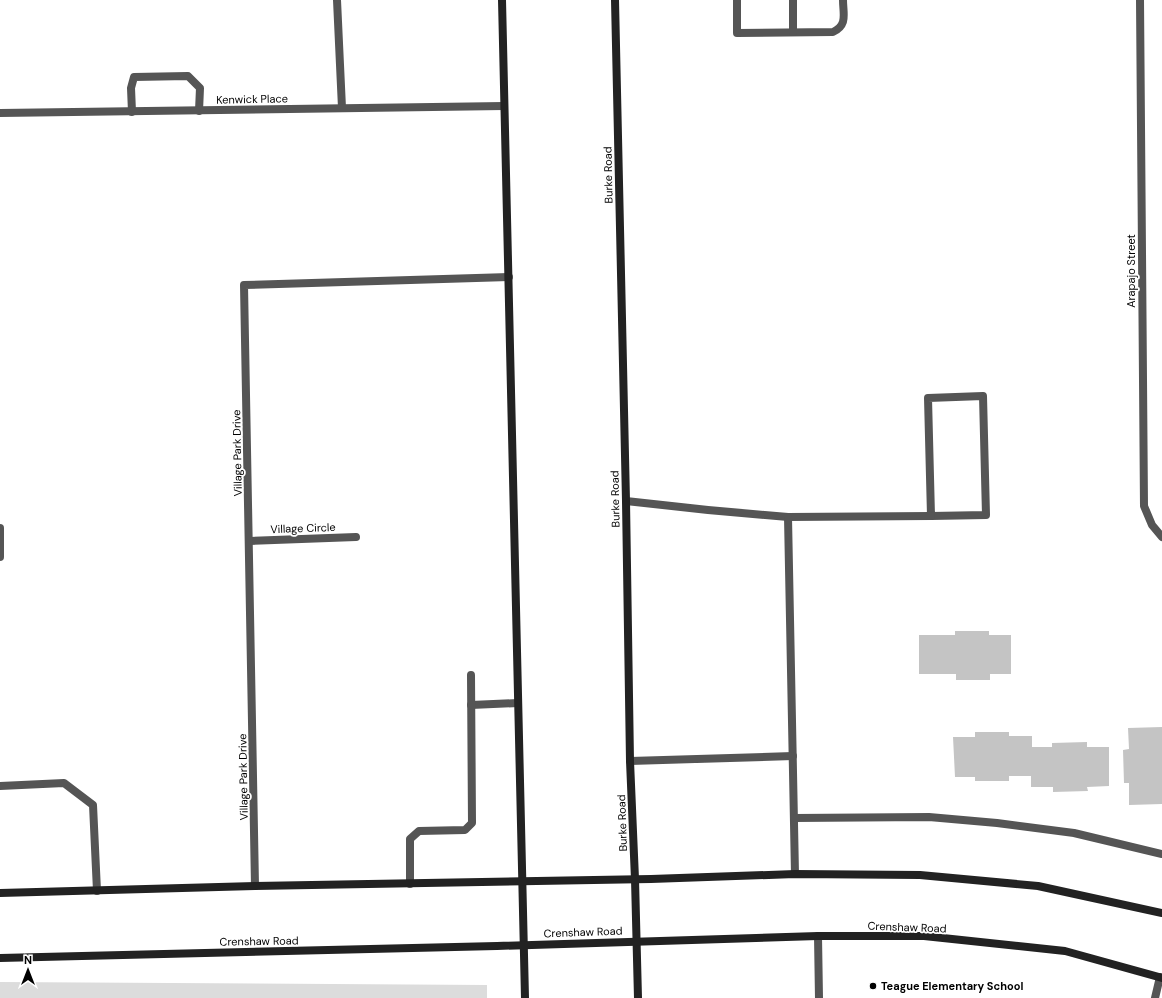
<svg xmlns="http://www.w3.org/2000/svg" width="1162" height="998" font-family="'DM Sans',sans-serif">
  <rect width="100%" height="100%" fill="#fff"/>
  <polygon fill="#dcdcdc" points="0,982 487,985 487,998 0,998"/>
  <g fill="#c4c4c4">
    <polygon points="955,631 989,631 989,635 1011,635 1011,674 990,674 990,680 956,680 956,674 919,674 919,635 955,635"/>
    <polygon points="1162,727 1162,804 1129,805 1129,783 1124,783 1123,750 1129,749 1128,728"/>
    <polygon points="975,732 1009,732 1009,736 1032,736 1032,747 1052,747 1052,743 1087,742 1087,747 1109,747 1109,786 1087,787 1088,791 1053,792 1053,787 1031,787 1031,776 1009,776 1009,781 975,781 975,777 955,777 953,737 975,737"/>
  </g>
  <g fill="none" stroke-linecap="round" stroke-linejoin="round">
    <g stroke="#555" stroke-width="8">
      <polyline points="337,0 342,108"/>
      <path d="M737,0V33L833,32C848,25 843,14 843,0"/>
      <polyline points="793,0 793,32"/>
      <polyline points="132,112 131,88 134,77 188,76 200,88 199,111"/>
      <polygon points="983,396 986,515 931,516 928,398"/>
      <polyline points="626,501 708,510 788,517 931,516"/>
      <polyline points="788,517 795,874"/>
      <polyline points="471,705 518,703"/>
      <polyline points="630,761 793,756"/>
      <polyline points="794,818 929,817 997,823 1074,833 1162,854"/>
      <polyline points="410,884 410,839 419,831 465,830 472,823 471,675"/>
      <polyline points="818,936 819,998"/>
      <polyline points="1155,998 1160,977"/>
    </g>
    <g stroke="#555" stroke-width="8">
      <polyline points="1140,0 1144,506 1152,525 1162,537"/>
      <polyline points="0,113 504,106"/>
      <polyline points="0,528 0,557"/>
      <polyline points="250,541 356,537"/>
      <polyline points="0,786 64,783 93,805 97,891"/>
      <polyline points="255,886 244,285 509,277"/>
    </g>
    <g stroke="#222" stroke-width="8">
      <polyline points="502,0 525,998"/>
      <polyline points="615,0 626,501 630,761 635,879 638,998"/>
      <polyline points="0,893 255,886 651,879 795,874 920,875 1038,886 1162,913"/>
      <polyline points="0,958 497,946 818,936 924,936 1065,951 1162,978"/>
    </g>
  </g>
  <circle fill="#000" stroke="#fff" stroke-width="1.5" cx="873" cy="986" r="4"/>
  <g text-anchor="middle" stroke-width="3.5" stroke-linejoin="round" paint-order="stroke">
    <g font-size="11" fill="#000" stroke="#fff">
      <text transform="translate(252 99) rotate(-1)" y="4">Kenwick Place</text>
      <text transform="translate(608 175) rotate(-91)" y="4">Burke Road</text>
      <text transform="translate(1131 271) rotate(-90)" y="4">Arapajo Street</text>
      <text transform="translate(237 453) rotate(-91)" y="4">Village Park Drive</text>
      <text transform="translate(615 499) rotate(-91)" y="4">Burke Road</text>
      <text transform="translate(303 528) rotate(-2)" y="4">Village Circle</text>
      <text transform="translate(243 777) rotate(-91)" y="4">Village Park Drive</text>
      <text transform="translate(622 823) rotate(-92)" y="4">Burke Road</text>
      <text transform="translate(907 927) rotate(2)" y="4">Crenshaw Road</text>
      <text transform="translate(583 932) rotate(-2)" y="4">Crenshaw Road</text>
      <text transform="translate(259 941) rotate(-1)" y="4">Crenshaw Road</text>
    </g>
    <g font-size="11" font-weight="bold" fill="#000" stroke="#fff" text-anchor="start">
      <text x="881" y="990">Teague Elementary School</text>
    </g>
  </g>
  <g transform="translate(28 970)" stroke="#ffffff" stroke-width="3" paint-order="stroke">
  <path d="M0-3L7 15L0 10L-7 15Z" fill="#000000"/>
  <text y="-6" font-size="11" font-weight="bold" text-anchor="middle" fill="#000000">N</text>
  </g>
</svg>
